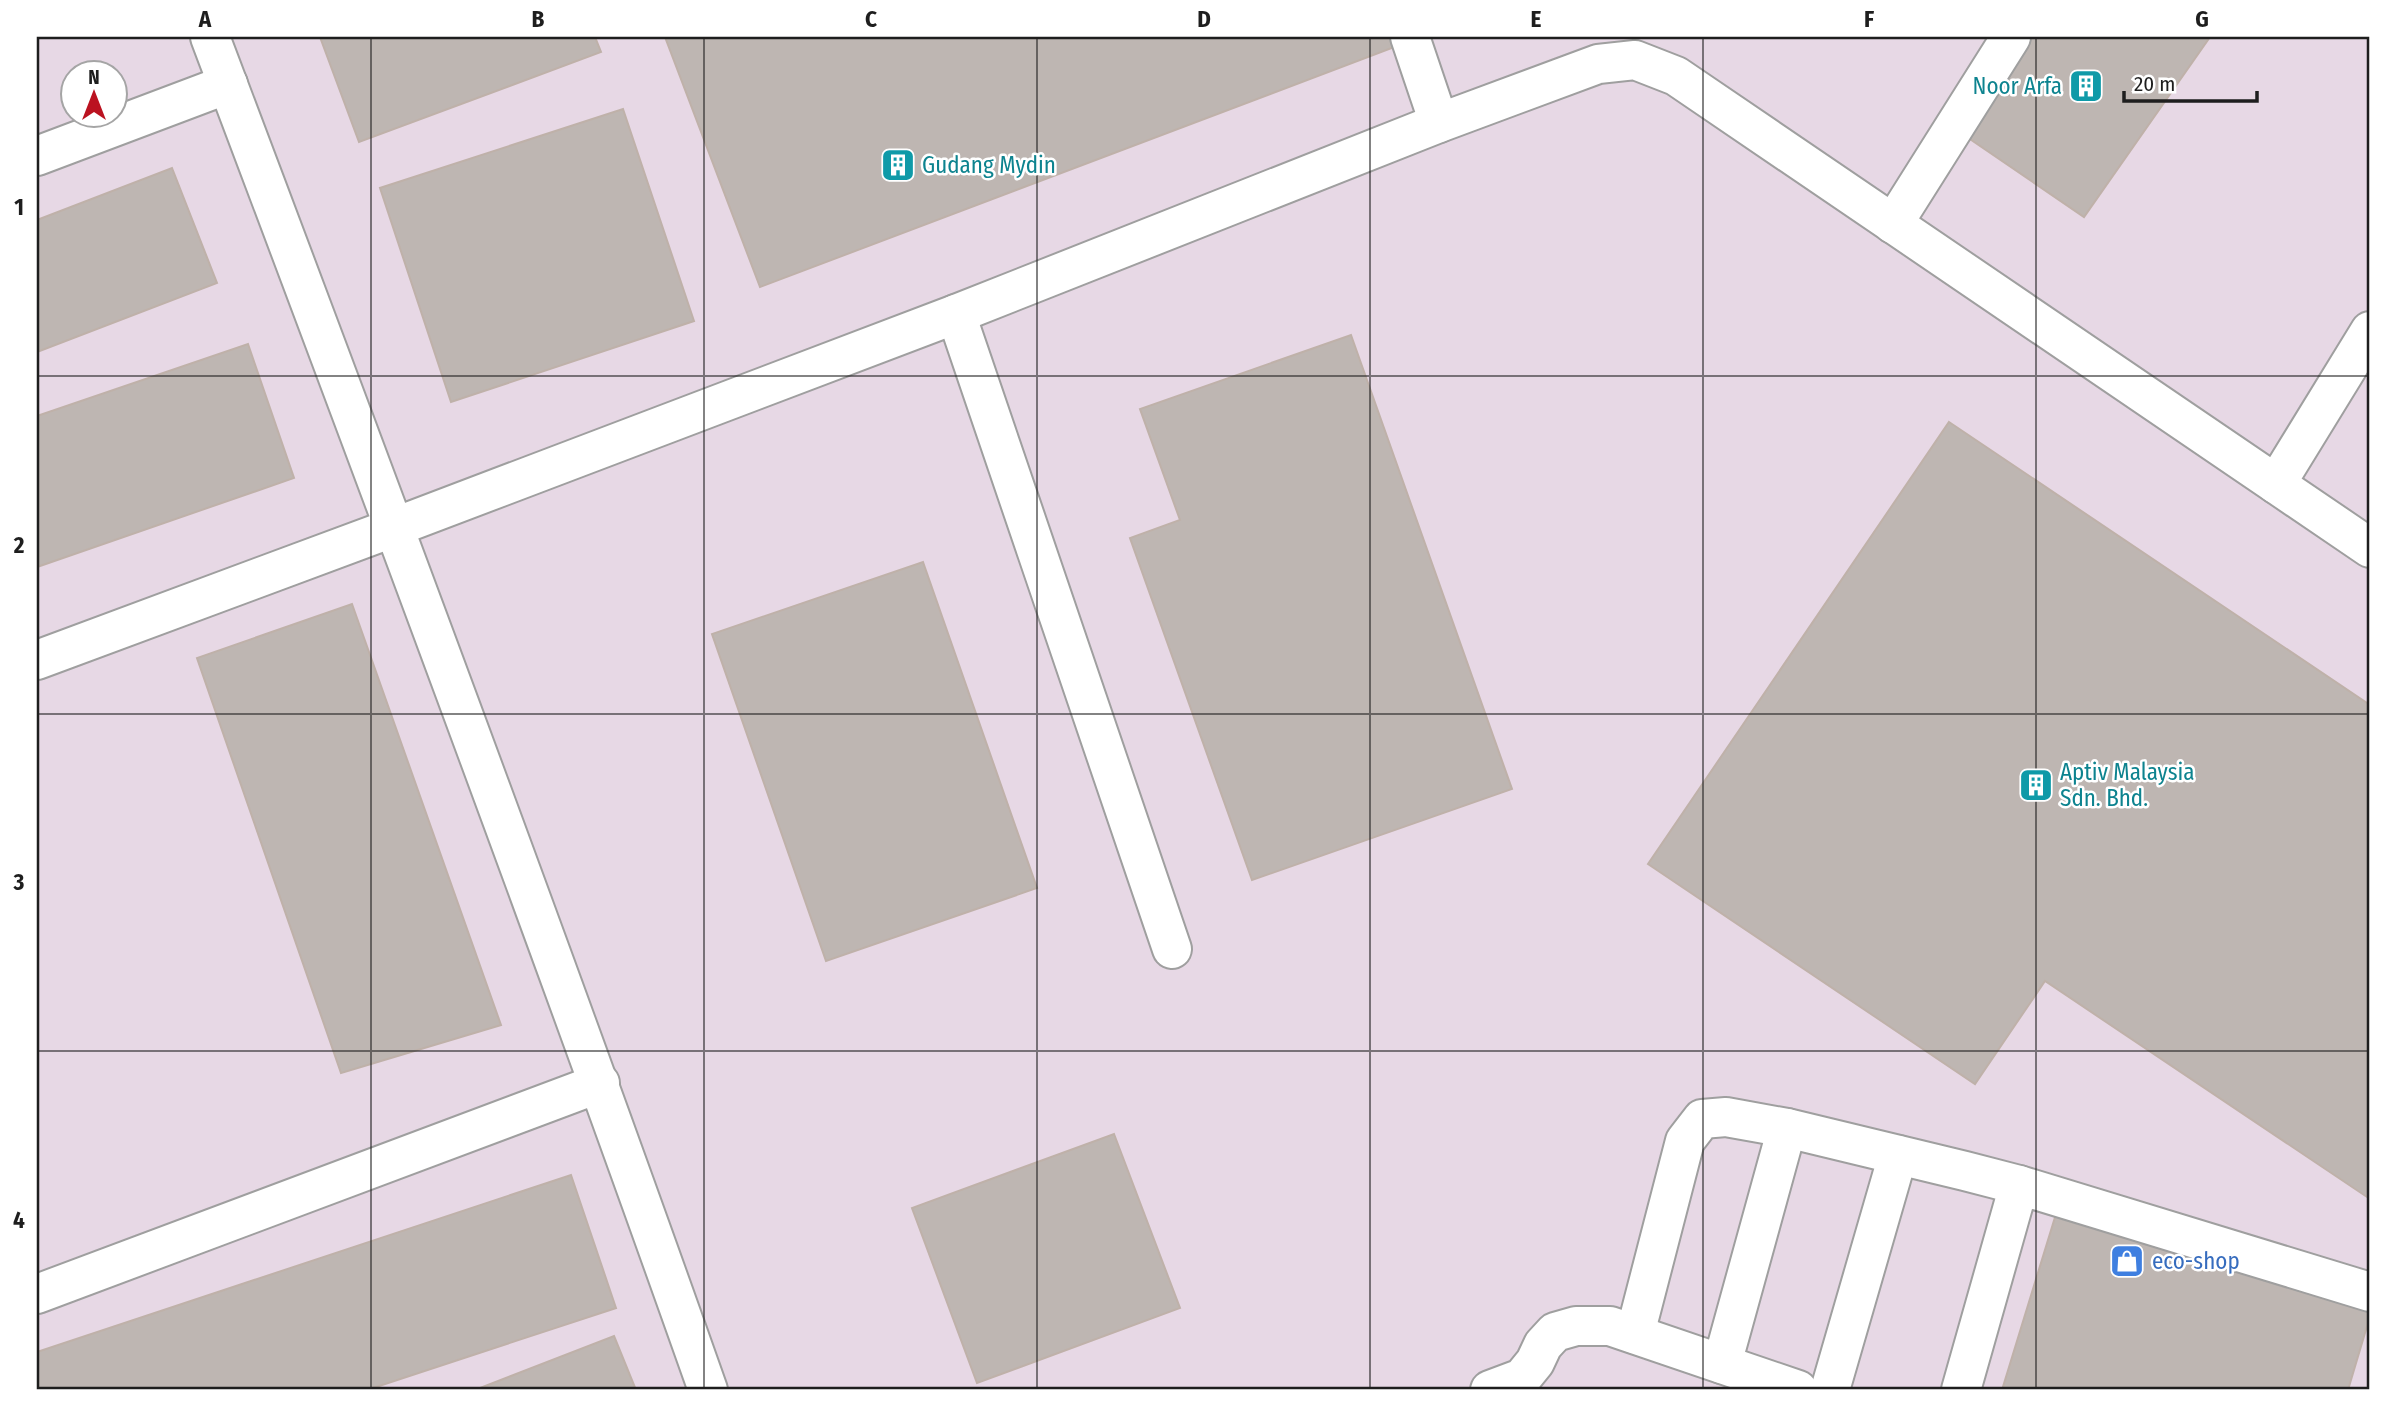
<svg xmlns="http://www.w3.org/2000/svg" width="2407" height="1427" font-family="'Fira Sans Condensed',sans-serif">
  <rect width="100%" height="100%" fill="#eeebe5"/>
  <path fill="#e7d8e5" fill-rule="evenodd" d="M37,37H2370V1390H37ZM74,74H116V116H74Z"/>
  <g fill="#beb6b2" stroke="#bfb1a9" stroke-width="2">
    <polygon points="320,37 595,37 601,52 359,142"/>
    <polygon points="665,37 1402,37 1405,43 760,287"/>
    <polygon points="2032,37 2210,37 2084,217 1964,135"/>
    <polygon points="623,109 694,321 451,402 380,188"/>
    <polygon points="172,168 217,283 37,352 37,220"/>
    <polygon points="1351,335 1512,789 1252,880 1130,538 1180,520 1140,409"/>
    <polygon points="248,344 294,478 37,567 37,416"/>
    <polygon points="1949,422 2370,705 2370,1199 2045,981 1975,1084 1648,864"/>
    <polygon points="923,562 1037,888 826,961 712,634"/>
    <polygon points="352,604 501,1025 341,1073 197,658"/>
    <polygon points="1114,1134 1180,1308 977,1383 912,1208"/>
    <polygon points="571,1175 616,1308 367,1390 37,1390 37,1352"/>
    <polygon points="2056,1214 2370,1308 2370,1316 2348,1390 2002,1390"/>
    <polygon points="614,1336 636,1390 475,1390"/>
  </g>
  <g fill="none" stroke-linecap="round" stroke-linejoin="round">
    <g stroke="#9f9f9f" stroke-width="42">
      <g id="minor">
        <path d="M210,37C380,487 548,937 708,1390"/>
        <polyline points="1410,37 1439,123"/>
        <polyline points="37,156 228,84"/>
        <polyline points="1893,224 2011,37"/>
        <polyline points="956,314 1172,949"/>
        <polyline points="2276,484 2370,331"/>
        <polyline points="37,660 395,527 956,314 1439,123 1598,64 1635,60 1676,76 2370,548"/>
        <polyline points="37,1294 600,1083"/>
        <polyline points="1635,1334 1685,1141 1702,1119 1726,1117 1787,1128 1965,1171 2019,1185 2370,1292"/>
        <polyline points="1722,1364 1787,1128"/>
        <polyline points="1490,1390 1522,1378 1535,1362 1543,1345 1555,1332 1576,1326 1610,1326 1798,1390"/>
        <polyline points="1830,1390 1898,1155"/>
        <polyline points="1961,1390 2019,1185"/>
      </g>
    </g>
    <use href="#minor" stroke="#fff" stroke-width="38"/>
  </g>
  <path fill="none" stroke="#1e1e1e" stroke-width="2" stroke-opacity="0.55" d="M371,37V1390M704,37V1390M1037,37V1390M1370,37V1390M1703,37V1390M2036,37V1390M37,376H2370M37,714H2370M37,1051H2370"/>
  <defs>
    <g id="building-square" transform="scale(1.75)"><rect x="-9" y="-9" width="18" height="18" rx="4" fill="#0f9aa8" stroke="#fff"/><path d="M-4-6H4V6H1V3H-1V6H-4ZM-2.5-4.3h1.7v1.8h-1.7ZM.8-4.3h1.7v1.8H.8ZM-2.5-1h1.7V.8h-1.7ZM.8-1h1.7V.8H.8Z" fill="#fff"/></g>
    <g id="shop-square" transform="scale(1.75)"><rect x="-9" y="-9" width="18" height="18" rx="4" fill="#3f7fe0" stroke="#fff"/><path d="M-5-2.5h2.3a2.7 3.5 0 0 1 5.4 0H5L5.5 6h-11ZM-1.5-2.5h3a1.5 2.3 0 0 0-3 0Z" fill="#fff"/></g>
  </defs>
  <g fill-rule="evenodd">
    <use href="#building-square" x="2086" y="86"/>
    <use href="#building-square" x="898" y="165"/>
    <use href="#building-square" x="2036" y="785"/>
    <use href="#shop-square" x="2127" y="1261"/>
  </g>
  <g text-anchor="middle" stroke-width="5" stroke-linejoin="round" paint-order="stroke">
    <g font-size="23" fill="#0d838f" stroke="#fff" text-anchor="start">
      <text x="2062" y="94" text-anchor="end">Noor Arfa</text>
      <text x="922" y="173">Gudang Mydin</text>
      <text x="2060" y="780">Aptiv Malaysia<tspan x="2060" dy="26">Sdn. Bhd.</tspan></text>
    </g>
    <g font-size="23" fill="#366cbe" stroke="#fff" text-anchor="start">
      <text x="2152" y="1269">eco-shop</text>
    </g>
  </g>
  <rect width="2407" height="1427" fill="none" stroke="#ffffff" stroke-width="77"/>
  <g transform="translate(94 94)"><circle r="33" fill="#ffffff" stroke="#a5a5a5" stroke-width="2"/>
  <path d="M0-5L12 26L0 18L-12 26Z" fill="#bb1220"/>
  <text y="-10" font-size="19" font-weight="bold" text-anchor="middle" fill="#1e1e1e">N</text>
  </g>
  <path d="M2124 91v10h133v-10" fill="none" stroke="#1e1e1e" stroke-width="3.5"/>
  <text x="2134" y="91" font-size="21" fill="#1e1e1e" stroke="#ffffff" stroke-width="5" paint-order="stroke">20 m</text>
  <rect x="38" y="38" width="2330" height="1350" fill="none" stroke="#1e1e1e" stroke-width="2.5"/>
  <g font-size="23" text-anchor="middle" font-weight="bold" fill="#1e1e1e">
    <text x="205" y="27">A</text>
    <text x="538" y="27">B</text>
    <text x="871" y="27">C</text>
    <text x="1204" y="27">D</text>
    <text x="1536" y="27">E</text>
    <text x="1869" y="27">F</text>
    <text x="2202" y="27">G</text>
    <text x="19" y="215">1</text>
    <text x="19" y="553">2</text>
    <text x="19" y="890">3</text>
    <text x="19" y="1228">4</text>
  </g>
</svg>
